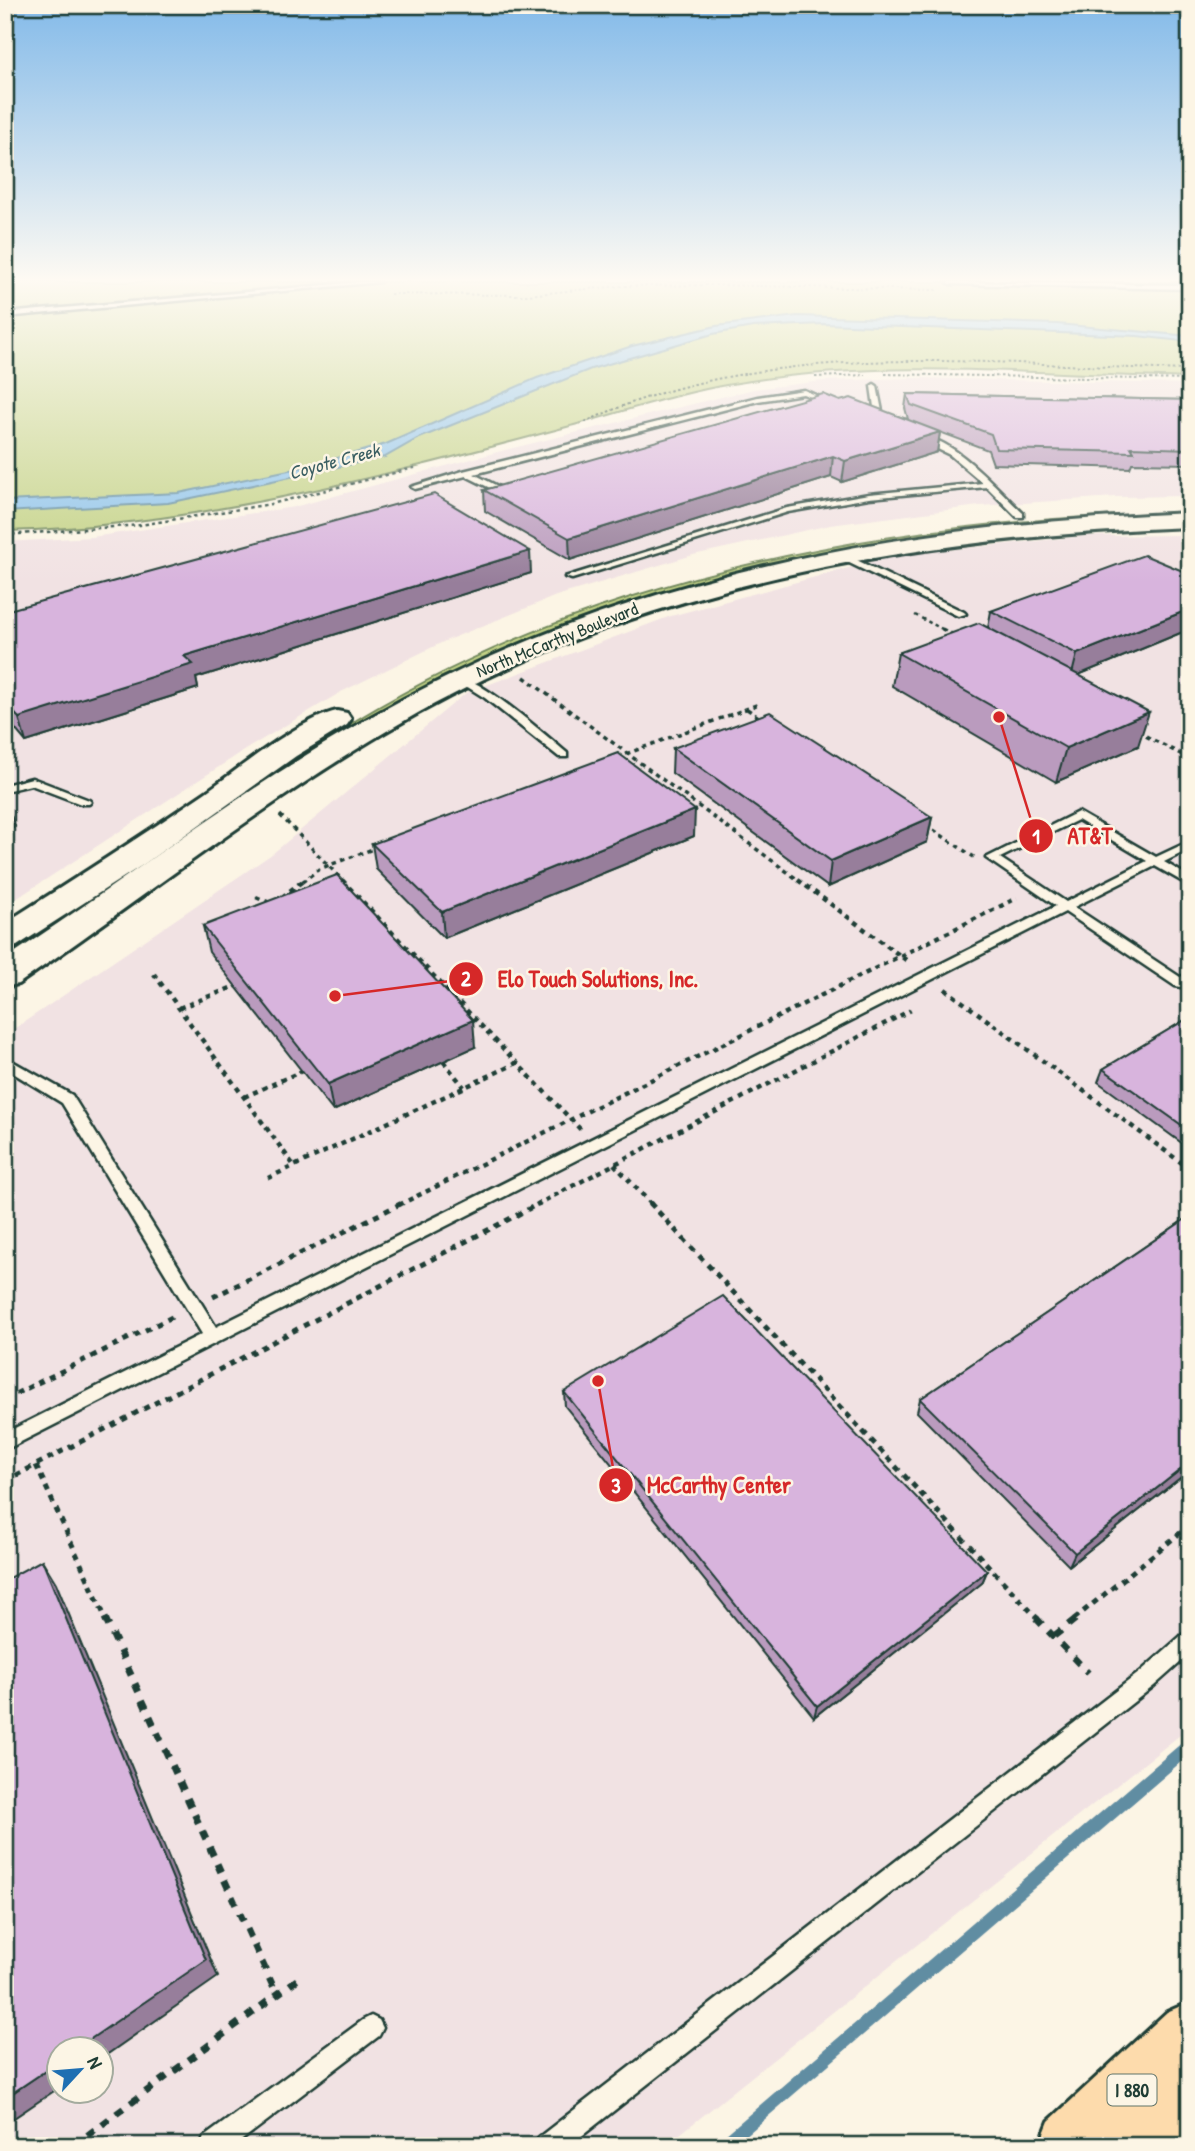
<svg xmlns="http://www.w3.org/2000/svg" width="1195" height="2151" font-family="'Patrick Hand',sans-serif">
  <rect width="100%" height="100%" fill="#fcf5e5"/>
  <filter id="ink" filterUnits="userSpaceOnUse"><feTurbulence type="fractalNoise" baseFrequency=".0143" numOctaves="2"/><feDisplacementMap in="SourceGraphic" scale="14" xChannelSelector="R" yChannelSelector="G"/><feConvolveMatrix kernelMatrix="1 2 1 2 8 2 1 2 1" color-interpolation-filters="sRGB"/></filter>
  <g filter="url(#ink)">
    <g fill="#f1e2e3" fill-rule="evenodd">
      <polygon points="913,378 1190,384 1190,496 1116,497 979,506 830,525 693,555 556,596 445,641 341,692 248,748 5,906 5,542 92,537 294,507 505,450 754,389 823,381"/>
      <path d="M1190,535V1727L665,2146H5V1035L272,854L466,693L671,616L897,555L1086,536ZM60,2050H102V2092H60Z"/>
    </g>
    <g fill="#c3d286" stroke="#71885d" stroke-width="2">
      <path d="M5,282H1190V378C1040,374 886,358 738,383C682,392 628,410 574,425C390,474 197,527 5,531Z"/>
      <path d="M1190,513V517L850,549L474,668L150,868C210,819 271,773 337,732C590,572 895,518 1190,513Z"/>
    </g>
    <polygon fill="#8dc3eb" stroke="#618da2" stroke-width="2" points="797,316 1057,324 1190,336 1190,342 1137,336 824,324 753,327 713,334 591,369 417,439 385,457 168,503 5,512 5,501 179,493 313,465 386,444 537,378 632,346 716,326"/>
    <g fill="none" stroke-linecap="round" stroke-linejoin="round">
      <polyline stroke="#618da2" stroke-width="14" points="723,2146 1190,1745"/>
      <g stroke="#1f3d34" stroke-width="5">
        <g id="lane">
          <polygon points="360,282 380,282 5,317 5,313"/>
          <polygon points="947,282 1190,285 1190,289 950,284"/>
          <polygon points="874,384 877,386 884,421 880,423 876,421 871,386"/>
          <polygon points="804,390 834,403 829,404 803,394 758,401 474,474 511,493 512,495 508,497 466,476 415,489 411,487 463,471 758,397"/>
          <path d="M919,436C954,437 999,491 1023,513V517H1017L987,487L869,498L788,512L572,579L565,577L787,508L869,494L983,483L950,455L919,440Z"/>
          <polygon points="840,552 964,612 966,614 958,616 837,557 837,553"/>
          <path d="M458,677C478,676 548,737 567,753V757H559L485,698L458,681Z"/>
          <polygon points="32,778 89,800 91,802 89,804 81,804 31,785 5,791 5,785"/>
          <path d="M1078,812L1156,857L1190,841V849L1164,862L1190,877V886L1155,866L1074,907L1180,977L1190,973V983L1180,987L1175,986L1065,912L5,1450V1433L202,1334L62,1103L5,1068V1057L72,1095L216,1327L1056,906L986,858ZM1078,820L1147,861L1066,902L1000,858Z"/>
          <polygon points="1190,1631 1190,1654 1154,1686 569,2146 535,2146 539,2137 1140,1672 1183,1634"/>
          <polygon points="371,2016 379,2020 383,2028 379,2036 234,2146 200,2146 204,2137 363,2020"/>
        </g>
      </g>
      <g stroke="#1f3d34" stroke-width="6">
        <g id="secondary">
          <path d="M1190,513V527C904,538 635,584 385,732C257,808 140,900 18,984L5,987V959C126,880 241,790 367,719C625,573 897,525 1190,513Z"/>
          <path d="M337,711L347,713L351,719L347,725L296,756L144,864L17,946L5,949V923C73,880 140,837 206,792C240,768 298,720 337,711Z"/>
        </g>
      </g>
      <g stroke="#1f3d34" stroke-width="6">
        <polygon id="highway" points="1190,2002 1187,2146 1039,2146 1049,2121 1167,2012"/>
      </g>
      <g stroke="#1f3d34" stroke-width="2" stroke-dasharray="2.5 2.5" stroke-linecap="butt">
        <polyline points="390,294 527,295 619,286 716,285 937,290"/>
        <polyline points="885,374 1190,380"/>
        <polyline points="815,377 866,375"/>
        <path d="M585,422C771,335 990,365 1190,370"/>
      </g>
      <g stroke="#1f3d34" stroke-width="2.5" stroke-dasharray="3.5 3.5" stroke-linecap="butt">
        <polyline points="5,535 140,525 271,504 418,467"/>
        <polyline points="915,615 946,631"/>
      </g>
      <g stroke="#1f3d34" stroke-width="3.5" stroke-dasharray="4.5 4.5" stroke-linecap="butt">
        <polyline points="942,629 954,635"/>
        <polyline points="524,677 801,882"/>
        <polyline points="747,709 763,720"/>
        <polyline points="1138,732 1190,759"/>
        <polyline points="626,754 759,704"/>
        <polyline points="280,815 344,882"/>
        <polyline points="926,825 974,857"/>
        <polyline points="302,882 319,869 378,847"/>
      </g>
      <g stroke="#1f3d34" stroke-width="4.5" stroke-dasharray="5 5" stroke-linecap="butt">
        <polyline points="342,880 581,1130"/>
        <polyline points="798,880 910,963"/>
        <polyline points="256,897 272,904"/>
        <polyline points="282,897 304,880"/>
        <polyline points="154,974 295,1167"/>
        <polyline points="945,989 1190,1169"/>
        <polyline points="179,1008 236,986"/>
        <polyline points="443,1061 464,1087"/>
        <polyline points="244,1097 302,1071"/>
        <polyline points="614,1164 652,1205"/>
        <polyline points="268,1178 517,1063"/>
        <polyline points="399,1205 1017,898"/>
        <polyline points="536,1205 911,1010"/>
      </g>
      <g stroke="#1f3d34" stroke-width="5" stroke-dasharray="6 6" stroke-linecap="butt">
        <polyline points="650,1203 1038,1619"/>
        <polyline points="213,1297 402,1203"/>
        <polyline points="5,1399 174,1316"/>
        <polyline points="36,1465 106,1619"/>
        <polyline points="5,1481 540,1203"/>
        <polyline points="1074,1619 1190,1525"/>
      </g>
      <g stroke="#1f3d34" stroke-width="7" stroke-dasharray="9 9" stroke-linecap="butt">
        <polyline points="105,1618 277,1995"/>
        <polyline points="1036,1618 1088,1673"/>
        <polyline points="1054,1636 1077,1618"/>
        <polyline points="73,2146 302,1976"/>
      </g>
      <use href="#lane" fill="#fcf5e5" fill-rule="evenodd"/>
      <use href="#secondary" fill="#fcf5e5" fill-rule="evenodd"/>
      <use href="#highway" fill="#fddbac" fill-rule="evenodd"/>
    </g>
    <g fill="#ba9bbe" stroke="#1f3d34" stroke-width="2">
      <polygon points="907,394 1190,400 1190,464 1132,463 1130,468 993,464 988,450 940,432 937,452 842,482 831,477 570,560 485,511 484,490 840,401 908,419 905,408"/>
      <polygon points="531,573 196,678 198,688 26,742 5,717 5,611"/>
      <polygon points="1190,574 1190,629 1078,675 1138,746 1056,782 892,686 898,653 988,628 991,611"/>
      <polygon points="673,748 932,817 927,842 828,887 672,773"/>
      <polygon points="694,836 444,938 376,869 372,844"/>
      <polygon points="203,926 475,1047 333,1111 209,952"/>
      <polygon points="1190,1017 1190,1149 1098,1082 1103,1069"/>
      <polygon points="1190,1216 1190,1470 1069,1566 917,1412 920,1399"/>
      <polygon points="564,1392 987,1571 982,1583 814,1717 565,1406"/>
    </g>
    <g fill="#977e9b" stroke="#1f3d34" stroke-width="2">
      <polygon points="940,432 937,452 842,482 845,461"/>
      <polygon points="833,456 831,477 570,560 569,538"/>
      <polygon points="530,551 531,573 196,678 198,688 26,742 19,718 184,656"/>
      <polygon points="1190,609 1190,629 1071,678 1077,654"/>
      <polygon points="1149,712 1138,746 1056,782 1066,748"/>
      <polygon points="8,807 15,826 5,832 5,809"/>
      <polygon points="695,810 694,836 444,938 442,912"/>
      <polygon points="932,817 927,842 828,887 831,861"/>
      <polygon points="473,1020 475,1047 333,1111 328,1084"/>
      <polygon points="1190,1462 1190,1470 1069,1566 1075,1553"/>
      <polygon points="42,1560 56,1583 218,1977 102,2058 102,2049 76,2049"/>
      <polygon points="987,1571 982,1583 814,1717 817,1706"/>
      <polygon points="60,2061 60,2087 5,2124 5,2098"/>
    </g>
    <g fill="#d8b4dd" stroke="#1f3d34" stroke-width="2">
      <polygon points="823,394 840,401 851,398 940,432 845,461 833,456 569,538 484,490"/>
      <polygon points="907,394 1190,400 1190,449 1131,447 1134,452 996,449 991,434 911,405"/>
      <polygon points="434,494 530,551 184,656 193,664 19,718 5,703 5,611"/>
      <polygon points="1144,555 1190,574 1190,609 1077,654 991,611"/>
      <polygon points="979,623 1149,712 1066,748 898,653"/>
      <polygon points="770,712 932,817 831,861 673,748"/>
      <polygon points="618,753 695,810 442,912 372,844"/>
      <polygon points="337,875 473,1020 328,1084 203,926"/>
      <polygon points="1190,1017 1190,1131 1103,1069"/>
      <polygon points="1190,1216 1190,1462 1075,1553 920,1399"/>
      <polygon points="723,1296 987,1571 817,1706 564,1392"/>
      <polygon points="42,1560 206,1960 76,2049 60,2049 60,2061 5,2098 5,1580"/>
    </g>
  </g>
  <linearGradient id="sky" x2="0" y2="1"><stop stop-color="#83bae9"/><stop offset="0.48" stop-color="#fefaf3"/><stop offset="1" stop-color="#fefaf3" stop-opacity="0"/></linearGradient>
  <rect width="1195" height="583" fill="url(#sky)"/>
  <g text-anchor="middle" stroke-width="5" stroke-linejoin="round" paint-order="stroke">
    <g font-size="18" fill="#1f3d34" stroke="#fcf5e5">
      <text transform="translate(557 640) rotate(-22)" y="6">North McCarthy Boulevard</text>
    </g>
    <g font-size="19" font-style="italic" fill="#3a5e62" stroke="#fcf5e5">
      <text transform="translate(334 461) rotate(-15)" y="7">Coyote Creek</text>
    </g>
    <rect fill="#fcf5e5" stroke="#617469" stroke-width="2" x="1107.5" y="2074.5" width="49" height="31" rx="5"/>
    <g font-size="19" font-weight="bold" fill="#1f3d34">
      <text x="1132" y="2097">I 880</text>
    </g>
  </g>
  <path fill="none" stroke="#d62828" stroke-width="2.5" d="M999 717L1036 836M335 996L466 979M598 1381L616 1485"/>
  <g fill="#d62828" stroke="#fcf5e5" stroke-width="2.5">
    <circle cx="999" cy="717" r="7"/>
    <circle cx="335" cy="996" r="7"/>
    <circle cx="598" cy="1381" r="7"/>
    <circle cx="1036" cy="836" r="18"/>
    <circle cx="466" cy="979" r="18"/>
    <circle cx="616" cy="1485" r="18"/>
  </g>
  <g font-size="21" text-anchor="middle" font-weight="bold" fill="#fff">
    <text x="1036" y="844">1</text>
    <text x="466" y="986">2</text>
    <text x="616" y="1493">3</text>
  </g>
  <g font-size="23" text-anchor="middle" font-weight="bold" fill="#d62828" stroke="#fcf5e5" stroke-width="5" stroke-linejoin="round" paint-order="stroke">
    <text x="1090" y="844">AT&amp;T</text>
    <text x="598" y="987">Elo Touch Solutions, Inc.</text>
    <text x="719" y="1493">McCarthy Center</text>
  </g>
  <rect width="1195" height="2151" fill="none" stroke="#fcf5e5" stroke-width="28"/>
  <rect x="14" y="14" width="1167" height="2123" fill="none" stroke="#1f3d34" stroke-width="2.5" filter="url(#ink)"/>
  <g transform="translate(80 2070) rotate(64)"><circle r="33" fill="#fcf5e5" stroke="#a4ab9e" stroke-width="2"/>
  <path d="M0-5L12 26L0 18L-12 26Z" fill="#1f6fb2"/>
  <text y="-10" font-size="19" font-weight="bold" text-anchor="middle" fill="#1f3d34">N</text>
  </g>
</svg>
